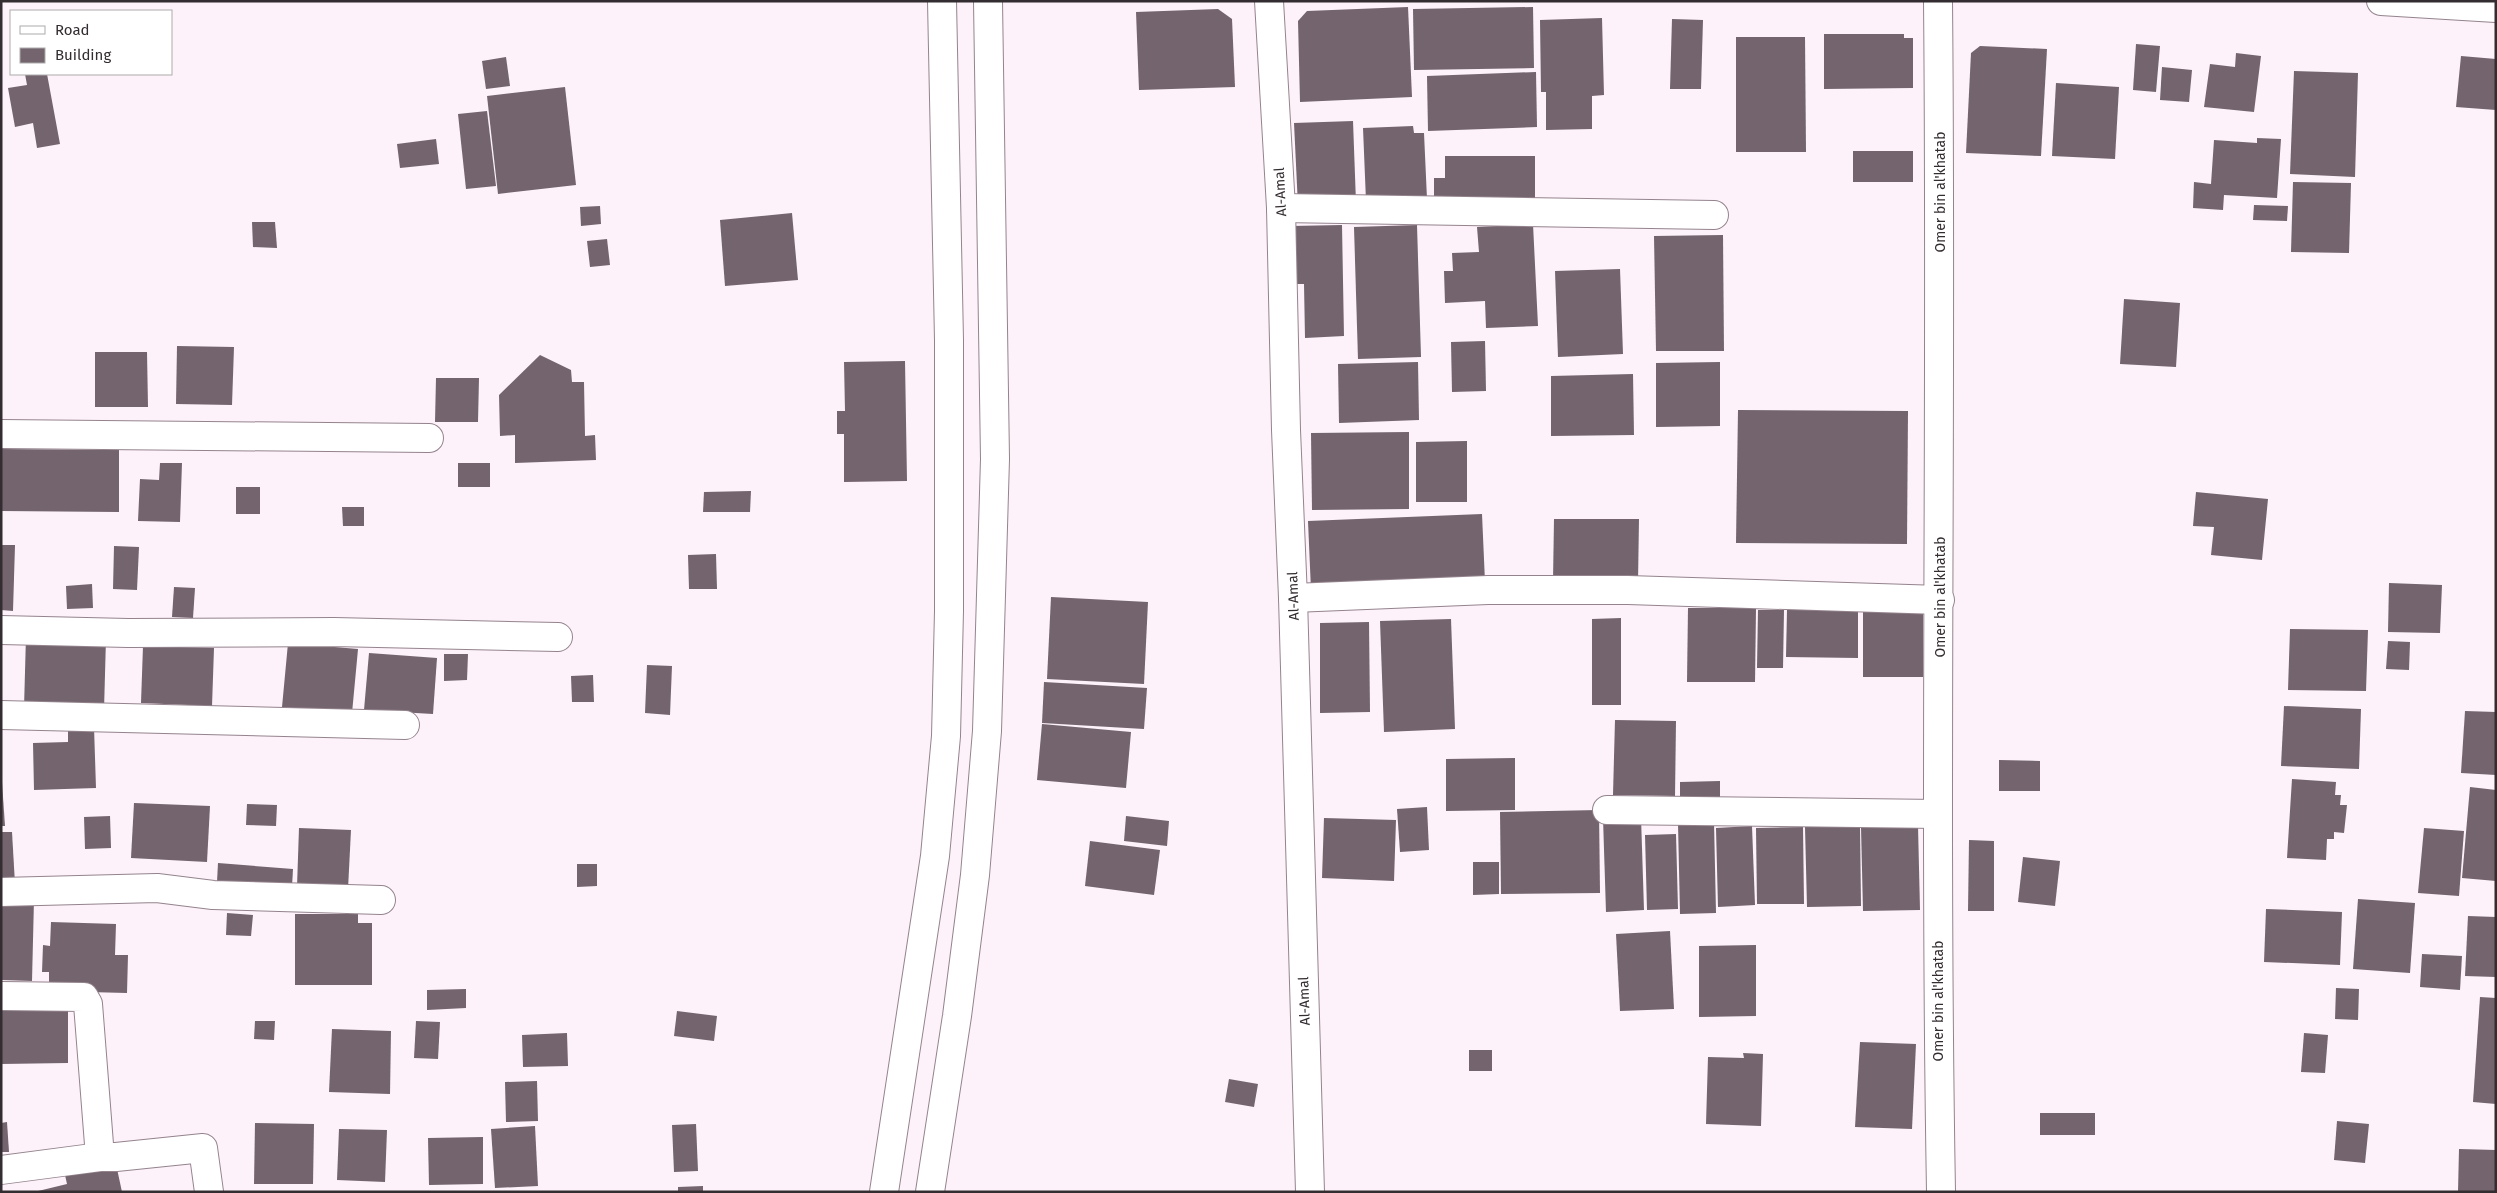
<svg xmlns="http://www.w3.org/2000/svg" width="2497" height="1193" font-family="'Fira Sans',sans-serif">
  <rect width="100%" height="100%" fill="#fdf2f9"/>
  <g fill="#73646d">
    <polygon points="1408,7 1412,97 1300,102 1298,21 1307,11"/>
    <polygon points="1533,7 1534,68 1414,70 1413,9"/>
    <polygon points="1218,9 1232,19 1235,87 1139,90 1136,12"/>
    <polygon points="1602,18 1604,95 1592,96 1592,129 1546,130 1546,92 1541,92 1540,20"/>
    <polygon points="1672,19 1703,20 1701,89 1670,89"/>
    <polygon points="1824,34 1904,34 1904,38 1913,38 1913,88 1824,89"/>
    <polygon points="1736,37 1805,37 1806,152 1736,152"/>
    <polygon points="2136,44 2160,46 2156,92 2133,90"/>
    <polygon points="1980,46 2047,49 2041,156 1966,153 1971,53"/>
    <polygon points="2236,53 2261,56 2254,112 2204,107 2210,64 2235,67"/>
    <polygon points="2461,56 2496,59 2496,110 2456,107"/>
    <polygon points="506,57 510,86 486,89 482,61"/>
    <polygon points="2162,67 2192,70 2189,102 2160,100"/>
    <polygon points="2294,71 2358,73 2355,177 2290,174"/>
    <polygon points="1536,72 1537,127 1428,131 1427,76"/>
    <polygon points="25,74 47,74 60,144 37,148 33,123 15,127 8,88 27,85"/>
    <polygon points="2056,83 2119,87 2115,159 2052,156"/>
    <polygon points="565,87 576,185 498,194 487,96"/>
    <polygon points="487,111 496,186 466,189 458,114"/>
    <polygon points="1353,121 1356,203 1298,206 1294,123"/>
    <polygon points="1413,126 1414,133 1424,133 1427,199 1366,201 1363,128"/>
    <polygon points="2257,138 2281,139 2277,198 2224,195 2223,210 2193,208 2194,182 2211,184 2214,140 2257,143"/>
    <polygon points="436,139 439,164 400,168 397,144"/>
    <rect x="1853" y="151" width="60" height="31"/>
    <polygon points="1445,156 1535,156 1535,205 1434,205 1434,178 1445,178"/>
    <polygon points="2293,182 2351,183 2349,253 2291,252"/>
    <polygon points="2254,205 2288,206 2287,221 2253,220"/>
    <polygon points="600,206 601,224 581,226 580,207"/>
    <polygon points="792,213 798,280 725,286 720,220"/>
    <polygon points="252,222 275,222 277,248 253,247"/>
    <polygon points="1533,224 1538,326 1486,328 1485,301 1445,303 1444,271 1453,271 1452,253 1479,252 1477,227"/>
    <polygon points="1342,225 1344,336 1305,338 1304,284 1292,284 1291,226"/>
    <polygon points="1417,225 1421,357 1358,359 1354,227"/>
    <polygon points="1723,235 1724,351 1656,351 1654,236"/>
    <polygon points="607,239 610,265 590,267 587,241"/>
    <polygon points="1620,269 1623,354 1558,357 1555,271"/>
    <polygon points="2124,299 2180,303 2176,367 2120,364"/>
    <polygon points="1485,341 1486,391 1452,392 1451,342"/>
    <polygon points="177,346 234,347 232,405 176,404"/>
    <polygon points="95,352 147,352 148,407 95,407"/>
    <polygon points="540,355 571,370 572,382 584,382 585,436 595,435 596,460 515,463 515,435 500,436 499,395"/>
    <polygon points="905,361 907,481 844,482 844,434 837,434 837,411 845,411 844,362"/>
    <polygon points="1418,362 1419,420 1339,423 1338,364"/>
    <polygon points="1720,362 1720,426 1656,427 1656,363"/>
    <polygon points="1633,374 1634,435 1551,436 1551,376"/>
    <polygon points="436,378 479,378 478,422 435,422"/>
    <polygon points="1738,410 1908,411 1907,544 1736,543"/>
    <polygon points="1409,432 1409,509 1312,510 1311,433"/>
    <polygon points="1467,441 1467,502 1416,502 1416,442"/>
    <polygon points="1,449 119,450 119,512 1,511"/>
    <polygon points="160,463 182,463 180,522 138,521 140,479 159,480"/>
    <rect x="458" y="463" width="32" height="24"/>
    <rect x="236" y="487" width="24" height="27"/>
    <polygon points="751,491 750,512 703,512 704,492"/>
    <polygon points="2196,492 2268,499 2262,560 2211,555 2214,527 2193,526"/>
    <polygon points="342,507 364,507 364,526 343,526"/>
    <polygon points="1482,514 1485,582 1311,590 1308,521"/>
    <polygon points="1554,519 1639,519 1638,582 1553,581"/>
    <polygon points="1,545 15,545 13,611 1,610"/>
    <polygon points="114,546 139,547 137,590 113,589"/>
    <polygon points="716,554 717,589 689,589 688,555"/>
    <polygon points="2389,583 2442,585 2440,633 2388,632"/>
    <polygon points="92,584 93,608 67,609 66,586"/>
    <polygon points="174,587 195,588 193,618 172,617"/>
    <polygon points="1051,597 1148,602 1144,684 1047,679"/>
    <rect x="1863" y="606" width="60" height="71"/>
    <polygon points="1688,608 1756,608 1755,682 1687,682"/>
    <polygon points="1758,610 1784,610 1783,668 1757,668"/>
    <polygon points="1787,610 1858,610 1858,658 1786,657"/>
    <polygon points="1621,618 1621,705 1592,705 1592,619"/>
    <polygon points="1451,619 1455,729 1384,732 1380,621"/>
    <polygon points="1369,622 1370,712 1320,713 1320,623"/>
    <polygon points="2290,629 2368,630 2366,691 2288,690"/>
    <polygon points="26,636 106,638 104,710 24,708"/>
    <polygon points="2388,641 2410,642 2409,670 2386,669"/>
    <polygon points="288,643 358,649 352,713 282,707"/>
    <polygon points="143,646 214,648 212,706 141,703"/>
    <polygon points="369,653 437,658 433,714 364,710"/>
    <polygon points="444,654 468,654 467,680 444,681"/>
    <polygon points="647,665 672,666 670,715 645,713"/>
    <polygon points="593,675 594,702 572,702 571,676"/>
    <polygon points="1044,682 1147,688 1144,729 1042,723"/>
    <polygon points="2284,706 2361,709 2359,769 2281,766"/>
    <polygon points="2465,711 2496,712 2496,775 2461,773"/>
    <polygon points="1615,720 1676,721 1675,796 1613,795"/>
    <polygon points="1042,724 1131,732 1126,788 1037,780"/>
    <polygon points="68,727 94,727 96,788 34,790 33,743 68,742"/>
    <polygon points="1515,758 1515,810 1446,811 1446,759"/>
    <polygon points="1999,760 2040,761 2040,791 1999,791"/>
    <polygon points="1,768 5,826 1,826"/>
    <polygon points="2292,779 2336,782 2335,795 2341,795 2340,805 2347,805 2344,833 2334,832 2334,839 2327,839 2326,860 2287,858"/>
    <polygon points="1720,781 1720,805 1680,806 1680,782"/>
    <polygon points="2470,787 2496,790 2496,881 2462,878"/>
    <polygon points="134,803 210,806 207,862 131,858"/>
    <polygon points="247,804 277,805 276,826 246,825"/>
    <polygon points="1427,807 1429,850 1400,852 1397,809"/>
    <polygon points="1599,810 1600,893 1501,894 1500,812"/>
    <polygon points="110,816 111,848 85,849 84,817"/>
    <polygon points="1126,816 1169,821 1167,846 1124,841"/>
    <polygon points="1641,817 1644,910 1606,912 1603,818"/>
    <polygon points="1324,818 1396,820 1394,881 1322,878"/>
    <polygon points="1714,822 1716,913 1680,914 1678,823"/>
    <polygon points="1752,826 1755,905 1718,907 1716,828"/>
    <polygon points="1860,826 1861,906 1807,907 1805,827"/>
    <polygon points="1918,826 1920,910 1863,911 1861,827"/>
    <polygon points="1803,827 1804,904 1757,904 1756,828"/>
    <polygon points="299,828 351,830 348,889 297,887"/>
    <polygon points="2424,828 2464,831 2459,896 2418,893"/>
    <polygon points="1,832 12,832 15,884 1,884"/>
    <polygon points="1676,834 1678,909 1647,910 1645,835"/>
    <polygon points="1969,840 1994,841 1994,911 1968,911"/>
    <polygon points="1090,841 1160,850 1154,895 1085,886"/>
    <polygon points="2023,857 2060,861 2055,906 2018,902"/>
    <polygon points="1473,862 1499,862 1499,894 1473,895"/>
    <polygon points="218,863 293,869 292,887 217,882"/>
    <polygon points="577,864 597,864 597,886 577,887"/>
    <polygon points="1,898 34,899 32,981 1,980"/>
    <polygon points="2358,899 2415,903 2410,973 2353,969"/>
    <polygon points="2266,909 2342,912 2340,965 2264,962"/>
    <polygon points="227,913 253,915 251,936 226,935"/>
    <polygon points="295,914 358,914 358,923 372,923 372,985 295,985"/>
    <polygon points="2468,916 2496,917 2496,977 2465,976"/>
    <polygon points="51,922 116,924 115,955 128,955 127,993 49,991 49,972 42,972 43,945 50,946"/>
    <polygon points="1670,931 1674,1009 1620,1011 1616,934"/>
    <polygon points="1756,945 1756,1016 1699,1017 1699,946"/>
    <polygon points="2422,954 2462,956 2460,990 2420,987"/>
    <polygon points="2336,988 2359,989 2358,1020 2335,1019"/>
    <polygon points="466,989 466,1008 427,1010 427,990"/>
    <polygon points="2480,997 2496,998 2496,1104 2473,1102"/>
    <polygon points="68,1008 68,1063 1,1064 1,1009"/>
    <polygon points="677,1011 717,1016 714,1041 674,1036"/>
    <polygon points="255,1021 275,1021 274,1040 254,1039"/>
    <polygon points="416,1021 440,1022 438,1059 414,1058"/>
    <polygon points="332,1029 391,1031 390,1094 329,1092"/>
    <polygon points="567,1033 568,1066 523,1067 522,1035"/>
    <polygon points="2304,1033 2328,1035 2325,1073 2301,1072"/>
    <polygon points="1860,1042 1916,1044 1912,1129 1855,1127"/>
    <rect x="1469" y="1050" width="23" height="21"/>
    <polygon points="1743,1053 1763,1054 1761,1126 1706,1124 1708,1057 1744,1058"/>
    <polygon points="1229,1079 1258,1084 1254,1107 1225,1102"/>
    <polygon points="537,1081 538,1121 506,1122 505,1082"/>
    <rect x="2040" y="1113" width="55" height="22"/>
    <polygon points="2337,1121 2369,1124 2365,1163 2334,1160"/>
    <polygon points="7,1122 9,1152 1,1152 1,1123"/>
    <polygon points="255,1123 314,1124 313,1184 254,1184"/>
    <polygon points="696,1124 698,1171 674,1172 672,1125"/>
    <polygon points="535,1126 538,1186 495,1188 491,1129"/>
    <polygon points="339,1129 387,1130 385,1182 337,1180"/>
    <polygon points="483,1137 483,1184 429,1185 428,1138"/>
    <polygon points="2459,1149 2496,1150 2496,1192 2458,1192"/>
    <polygon points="116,1164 122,1192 34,1192 67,1184 65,1175"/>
    <polygon points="703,1186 703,1192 678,1192 678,1187"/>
  </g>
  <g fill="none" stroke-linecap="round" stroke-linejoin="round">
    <g stroke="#94838d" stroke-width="30">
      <g id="minor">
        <polyline points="1269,1 1281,208 1286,430 1293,598 1310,1192"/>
        <path d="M1938,1C1942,398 1934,795 1941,1192"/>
        <polyline points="2381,1 2496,8"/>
        <polyline points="1281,208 1714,215"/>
        <polyline points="1,434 429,438"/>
        <polyline points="1293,598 1488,590 1628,590 1940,600"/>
        <polyline points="1,630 128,633 334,632 558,637"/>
        <polyline points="1,715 405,725"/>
        <polyline points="1607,810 1938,814"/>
        <polyline points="1,892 157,888 213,895 381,900"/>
        <polyline points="1,996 84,997 88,1004 100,1157"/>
        <polyline points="1,1170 100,1157 116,1157 203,1148 209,1192"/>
        <polyline points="884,1192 935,856 946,736 949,611 949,340 942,1"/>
        <polyline points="930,1192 957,1016 975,875 987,731 995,459 988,1"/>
      </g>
    </g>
    <use href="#minor" stroke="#fff" stroke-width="28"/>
  </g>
  <g text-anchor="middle" stroke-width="5" stroke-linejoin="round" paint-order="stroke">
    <g font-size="14" fill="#332c30" stroke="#fff">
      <text transform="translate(1280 192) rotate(-93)" y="5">Al-Amal</text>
      <text transform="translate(1940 192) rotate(-90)" y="5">Omer bin al'khatab</text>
      <text transform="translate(1293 596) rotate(-92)" y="5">Al-Amal</text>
      <text transform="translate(1940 597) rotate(-90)" y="5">Omer bin al'khatab</text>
      <text transform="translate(1304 1001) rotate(-92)" y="5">Al-Amal</text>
      <text transform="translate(1938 1001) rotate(-90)" y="5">Omer bin al'khatab</text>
    </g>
  </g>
  <rect width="2497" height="1193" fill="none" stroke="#332c30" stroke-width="5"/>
  <rect x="10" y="10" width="162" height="65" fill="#ffffff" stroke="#adabac"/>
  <rect x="20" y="26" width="25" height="8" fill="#ffffff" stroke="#adabac"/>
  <text x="55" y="35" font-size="15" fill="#332c30">Road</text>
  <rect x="20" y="48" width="25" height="15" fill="#73646d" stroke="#adabac"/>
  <text x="55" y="60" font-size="15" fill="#332c30">Building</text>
</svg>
